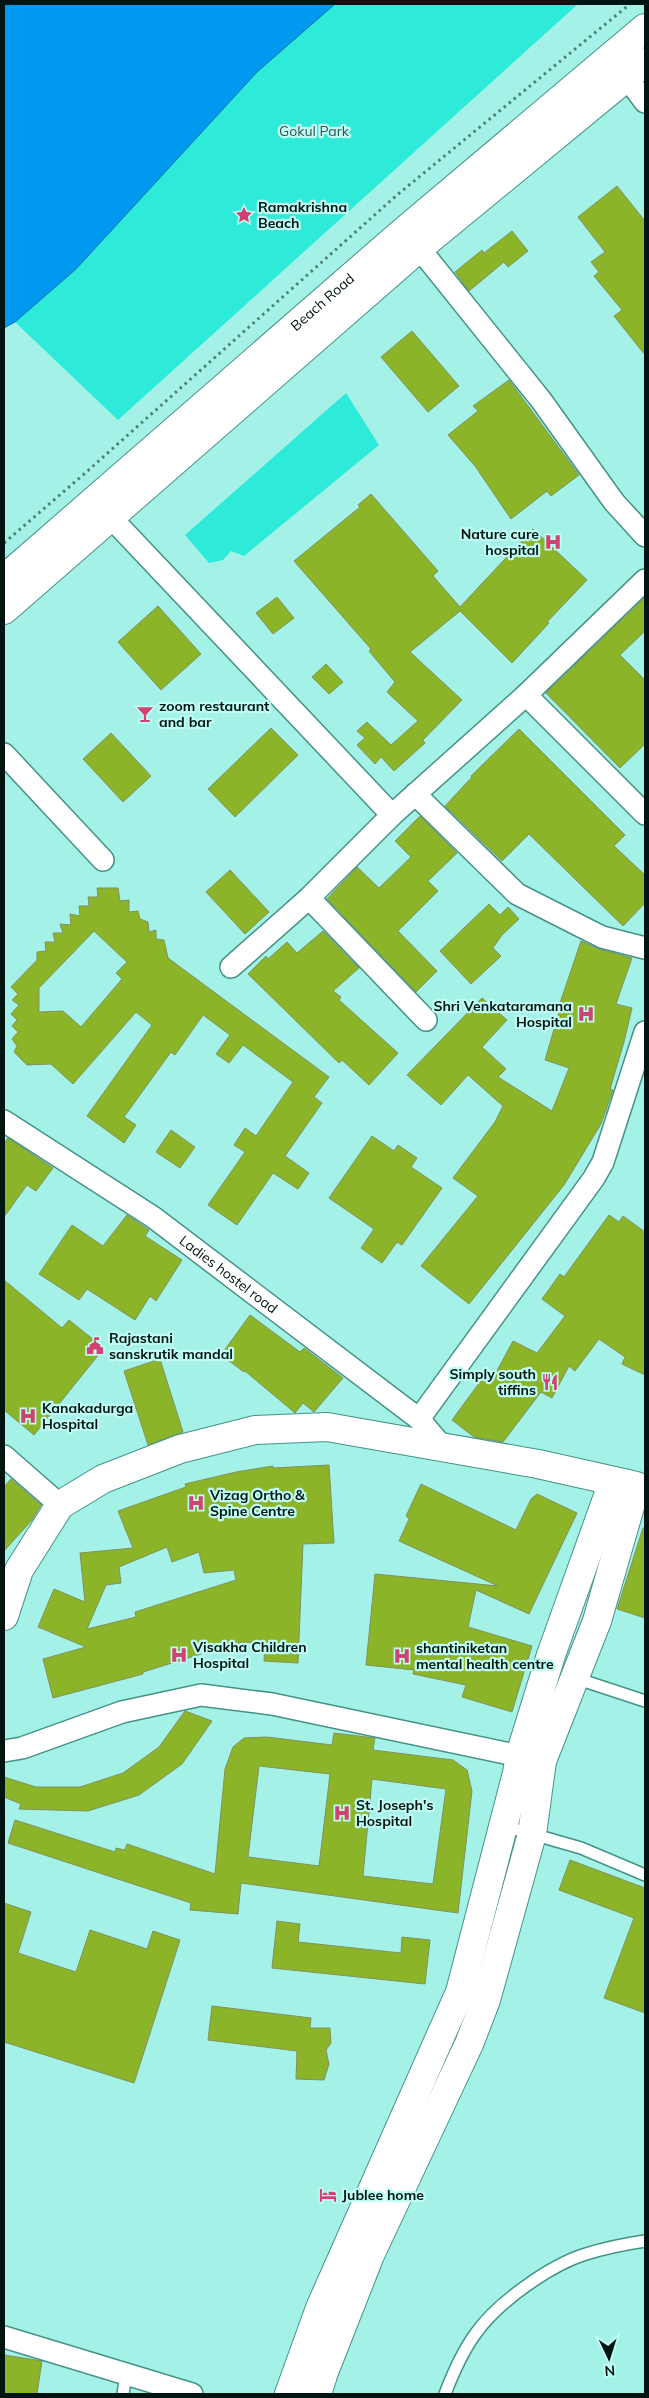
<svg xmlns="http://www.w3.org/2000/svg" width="649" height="2398" font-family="Mulish,sans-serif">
  <rect width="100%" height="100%" fill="#a4f2e7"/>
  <g fill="#2eebd9">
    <polygon points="335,4 578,4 118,420 15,322 76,269 257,72"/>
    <polygon points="346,393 379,445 244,556 231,551 223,560 209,563 185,535"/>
  </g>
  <polygon fill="#0099f0" stroke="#0071ad" points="4,4 335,4 257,72 76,269 15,322 4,328"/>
  <g fill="#8cb428" stroke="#7f925d" fill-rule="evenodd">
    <polygon points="617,186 645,221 645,355 614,316 622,310 594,276 599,272 591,262 605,252 578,217"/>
    <polygon points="512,231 528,251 508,267 504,262 469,291 455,272 482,250 484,253"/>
    <polygon points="412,331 459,386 428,412 381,357"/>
    <polygon points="509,380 579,475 551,496 547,491 511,519 475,466 448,435 478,411 473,406"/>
    <polygon points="371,494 438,571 433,576 460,607 533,529 587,580 547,622 549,623 512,663 460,611 410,652 462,700 423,740 425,743 394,771 381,757 375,764 357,745 365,738 357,731 367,722 391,745 418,721 387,692 395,682 369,651 371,649 294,561 360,507 358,505"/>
    <polygon points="277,597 294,618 273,634 256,613"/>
    <polygon points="645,597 645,631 620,655 645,680 645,744 620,768 546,693"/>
    <polygon points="158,606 201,654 161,690 118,642"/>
    <polygon points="326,664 343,682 329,694 312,677"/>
    <polygon points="271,728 298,755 235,817 208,789"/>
    <polygon points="519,729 625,835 614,846 645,875 645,903 623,926 529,834 502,861 445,806 472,777 471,776"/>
    <polygon points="111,733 151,776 123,802 83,759"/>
    <polygon points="420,816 457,853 428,881 438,891 398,931 437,971 416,992 327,899 357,867 379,888 411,857 395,841"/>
    <polygon points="230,870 269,912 245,934 206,892"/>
    <path d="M97,888H118L120,901L129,900V912L138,911L140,919L148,922L149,932L156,930V939L164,940L168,958L329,1077L314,1097L322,1103L285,1156L309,1173L298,1189L273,1173L237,1225L208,1205L245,1152L234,1145L245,1128L256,1136L293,1082L243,1045L229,1063L216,1054L230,1035L203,1015L175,1055L171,1052L124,1117L136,1125L124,1143L87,1116L152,1025L136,1012L73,1084L51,1064L27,1065L14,1052L17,1046L12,1039L18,1032L12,1026L17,1020L11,1014L19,1005L12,1000L18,994L11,987L37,960V952L46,951L45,942H55L53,933H63L60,924L71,925L70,914L80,916L79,906H89L88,897H98ZM94,931L127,962L116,973L122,979L81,1027L63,1011L39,1012V988Z"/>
    <polygon points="489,904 500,915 508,907 519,919 502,935 493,948 501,956 471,984 440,951"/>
    <polygon points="323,931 359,968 333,991 341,997 339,1000 398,1053 369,1085 342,1060 339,1063 248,974 266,956 268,959 287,942 297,953"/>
    <polygon points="581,941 599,949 632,958 616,1004 632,1008 624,1042 610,1089 613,1090 601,1124 564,1185 469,1304 421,1266 478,1196 453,1178 495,1122 503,1106 468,1075 441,1105 407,1075 482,998 507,1020 482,1047 506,1069 498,1077 552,1111 569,1068 545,1060 560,1009 557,1012"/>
    <polygon points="171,1130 195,1147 180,1168 156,1152"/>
    <polygon points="372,1136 394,1151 398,1145 417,1158 411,1167 442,1188 402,1245 397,1242 382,1263 361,1248 374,1229 329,1198"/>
    <polygon points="8,1138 53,1168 36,1191 27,1185 4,1217 4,1144"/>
    <polygon points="127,1215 149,1230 145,1236 182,1260 156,1301 150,1296 135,1320 87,1289 79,1300 39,1274 72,1225 103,1246"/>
    <polygon points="609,1215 619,1222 623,1216 645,1232 645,1375 622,1364 625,1357 599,1339 575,1371 569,1366 552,1398 541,1392 503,1442 474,1437 452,1420 485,1375 492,1380 513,1341 537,1353 565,1316 542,1299 560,1274 564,1277"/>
    <polygon points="4,1280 62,1328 69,1320 104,1348 34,1435 4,1410"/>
    <polygon points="250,1315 300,1352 304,1348 343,1378 314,1412 303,1403 295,1413 245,1371 244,1372 221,1355"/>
    <polygon points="160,1359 183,1432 148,1445 124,1371"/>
    <path d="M329,1465L334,1543L303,1544L298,1663L264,1661L265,1641L199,1647L201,1654L143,1672V1674L53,1698L43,1659L86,1647L38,1627L54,1589L85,1602L80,1553L133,1548L118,1511L186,1487L185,1484L236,1472L273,1466V1468ZM167,1547L172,1562L199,1552L204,1573L234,1570L236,1580L135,1612L136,1617L87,1629L106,1585L121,1583L119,1567Z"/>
    <polygon points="11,1479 41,1505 32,1520 4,1551 4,1487"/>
    <polygon points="421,1484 516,1530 531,1499 537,1494 577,1513 529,1614 476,1590 468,1627 532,1646 512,1712 462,1697 466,1685 413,1674 414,1670 366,1665 375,1574 498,1586 399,1541 409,1519 406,1516"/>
    <polygon points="643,1528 645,1528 645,1618 617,1609"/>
    <polygon points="185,1711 212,1721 182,1764 139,1795 88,1811 19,1809 21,1804 4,1797 4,1777 36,1787 80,1787 123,1773 159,1747"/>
    <path d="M334,1733L375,1738L373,1750L453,1760L467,1770L472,1791L458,1913L241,1883L238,1914L190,1910L191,1903L8,1843L15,1820L115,1852L116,1848L125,1850L127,1844L215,1874L225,1769L233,1747L244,1738L267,1737L332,1745ZM259,1766L330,1774L319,1866L248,1857ZM372,1779L446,1789L433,1884L363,1876Z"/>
    <polygon points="570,1860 645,1888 645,2013 604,1998 634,1918 559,1890"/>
    <polygon points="4,1903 31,1912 18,1953 76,1972 90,1930 147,1949 153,1931 180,1940 134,2083 4,2042"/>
    <polygon points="277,1921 300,1924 298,1942 401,1953 402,1937 430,1940 425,1984 272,1968"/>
    <polygon points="212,2006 311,2018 310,2028 330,2028 331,2043 326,2050 329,2064 324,2080 296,2079 297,2051 208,2040"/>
    <polygon points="4,2355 42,2361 37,2394 4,2394"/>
  </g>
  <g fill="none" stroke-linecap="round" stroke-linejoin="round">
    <g stroke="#449288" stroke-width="14">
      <g id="lane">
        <polyline points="575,1678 645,1701"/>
        <polyline points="504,1826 581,1848 645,1875"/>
        <polyline points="123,2394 126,2374"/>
        <path d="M445,2394C453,2373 462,2352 476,2333C497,2303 550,2265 586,2254C605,2248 625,2244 645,2241"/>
      </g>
    </g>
    <g stroke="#449288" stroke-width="24">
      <g id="street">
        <polyline points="627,78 645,102"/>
        <polyline points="419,248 541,400 614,502 645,536"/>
        <polyline points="100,506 392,815"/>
        <polyline points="526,695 645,580"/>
        <polyline points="4,754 103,860"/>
        <polyline points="415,794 517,894 602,937 645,948"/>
        <polyline points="309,898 426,1020"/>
        <polyline points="231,967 309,898 392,815 526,695 645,814"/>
        <path id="s1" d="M4,1121L153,1217L419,1419L441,1445"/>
        <polyline points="419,1419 594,1178 603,1162 645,1032"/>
        <polyline points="4,1456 60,1505"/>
        <polyline points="4,1751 22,1748 122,1712 201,1695 272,1704 534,1759"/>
        <polyline points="4,2337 192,2394"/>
      </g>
    </g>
    <g stroke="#449288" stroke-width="30">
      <g id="secondary">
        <polyline points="4,1616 19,1570 60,1505 103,1479 180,1449 255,1430 327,1427 538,1464 632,1485"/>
        <polyline points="289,2394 320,2308 460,1992 517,1773 520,1755 551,1655 613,1482"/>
        <polyline points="317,2394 324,2372 370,2255 469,2044 486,2000 532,1834 542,1761 597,1621 636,1486"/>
      </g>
    </g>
    <g stroke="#449288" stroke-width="30">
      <g id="primary">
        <path id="s2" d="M4,579L404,231L645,28"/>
        <polyline points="4,610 419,248 645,62"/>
      </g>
    </g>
    <polyline stroke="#4e7f78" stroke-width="3" stroke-dasharray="2.5 4" stroke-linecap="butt" points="4,543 83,475 397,195 630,4"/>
    <use href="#lane" stroke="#fff" stroke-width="11"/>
    <use href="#street" stroke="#fff" stroke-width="21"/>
    <use href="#secondary" stroke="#fff" stroke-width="28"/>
    <use href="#primary" stroke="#fff" stroke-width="28"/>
  </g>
  <defs>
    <g id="sight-bare" transform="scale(1.35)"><path d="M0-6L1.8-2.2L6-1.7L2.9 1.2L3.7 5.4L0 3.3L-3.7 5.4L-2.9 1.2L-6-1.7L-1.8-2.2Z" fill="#d04370" stroke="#bffcf3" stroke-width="2.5" paint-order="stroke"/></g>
    <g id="hospital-bare" transform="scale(1.35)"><path d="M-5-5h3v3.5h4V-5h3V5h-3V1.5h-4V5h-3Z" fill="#d04370" stroke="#bffcf3" stroke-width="2.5" paint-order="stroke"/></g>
    <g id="bar-bare" transform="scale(1.35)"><path d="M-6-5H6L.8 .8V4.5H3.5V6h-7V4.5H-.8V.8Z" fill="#d04370" stroke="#bffcf3" stroke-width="2.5" paint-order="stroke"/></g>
    <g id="civic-bare" transform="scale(1.35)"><path d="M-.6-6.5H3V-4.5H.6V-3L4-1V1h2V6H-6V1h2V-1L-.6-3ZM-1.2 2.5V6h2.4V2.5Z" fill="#d04370" stroke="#bffcf3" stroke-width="2.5" paint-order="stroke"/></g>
    <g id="restaurant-bare" transform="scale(1.35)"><path d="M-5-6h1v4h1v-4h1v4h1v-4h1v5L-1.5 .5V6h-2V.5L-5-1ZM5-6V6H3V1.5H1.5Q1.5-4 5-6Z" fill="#d04370" stroke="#bffcf3" stroke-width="2.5" paint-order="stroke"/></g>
    <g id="hotel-bare" transform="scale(1.35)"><path d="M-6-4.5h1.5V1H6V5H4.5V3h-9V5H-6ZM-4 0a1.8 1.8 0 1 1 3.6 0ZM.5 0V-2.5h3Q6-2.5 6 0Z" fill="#d04370" stroke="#bffcf3" stroke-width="2.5" paint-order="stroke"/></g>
  </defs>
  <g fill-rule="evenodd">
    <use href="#sight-bare" x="244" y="215"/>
    <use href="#hospital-bare" x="553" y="542"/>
    <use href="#bar-bare" x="145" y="714"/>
    <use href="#hospital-bare" x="586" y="1014"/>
    <use href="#civic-bare" x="95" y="1346"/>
    <use href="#restaurant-bare" x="550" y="1382"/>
    <use href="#hospital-bare" x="28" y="1416"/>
    <use href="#hospital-bare" x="196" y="1503"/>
    <use href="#hospital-bare" x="179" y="1655"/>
    <use href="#hospital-bare" x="402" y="1656"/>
    <use href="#hospital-bare" x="342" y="1813"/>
    <use href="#hotel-bare" x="328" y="2195"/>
  </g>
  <g text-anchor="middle" stroke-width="4.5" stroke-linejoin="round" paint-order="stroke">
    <g font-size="14" fill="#33534f" stroke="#bffcf3">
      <text x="314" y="136">Gokul Park</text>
    </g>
    <g font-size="14" font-weight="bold" fill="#001512" stroke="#bffcf3" text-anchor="start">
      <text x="258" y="212">Ramakrishna<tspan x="258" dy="16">Beach</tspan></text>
      <text x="539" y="539" text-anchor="end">Nature cure<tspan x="539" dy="16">hospital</tspan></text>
      <text x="159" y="711">zoom restaurant<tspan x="159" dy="16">and bar</tspan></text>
      <text x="572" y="1011" text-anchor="end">Shri Venkataramana<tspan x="572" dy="16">Hospital</tspan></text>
      <text x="109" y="1343">Rajastani<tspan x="109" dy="16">sanskrutik mandal</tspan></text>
      <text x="536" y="1379" text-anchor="end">Simply south<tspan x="536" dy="16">tiffins</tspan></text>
      <text x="42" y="1413">Kanakadurga<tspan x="42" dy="16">Hospital</tspan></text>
      <text x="210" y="1500">Vizag Ortho &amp;<tspan x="210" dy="16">Spine Centre</tspan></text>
      <text x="193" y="1652">Visakha Children<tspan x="193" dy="16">Hospital</tspan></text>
      <text x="416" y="1653">shantiniketan<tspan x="416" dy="16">mental health centre</tspan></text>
      <text x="356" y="1810">St. Joseph's<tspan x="356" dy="16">Hospital</tspan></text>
      <text x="342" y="2200">Jublee home</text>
    </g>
    <g font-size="14" fill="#001512" stroke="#bffcf3">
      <text dy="5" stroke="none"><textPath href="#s2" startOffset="422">Beach Road</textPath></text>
      <text dy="5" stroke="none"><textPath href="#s1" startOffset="272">Ladies hostel road</textPath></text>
    </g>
  </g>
  <rect width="649" height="2398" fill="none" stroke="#001512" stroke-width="10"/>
  <g transform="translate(609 2358) rotate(176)" stroke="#bffcf3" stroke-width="4" paint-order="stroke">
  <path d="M0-4L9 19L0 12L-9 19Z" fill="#001512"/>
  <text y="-8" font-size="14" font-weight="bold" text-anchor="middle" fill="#001512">N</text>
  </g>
</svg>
